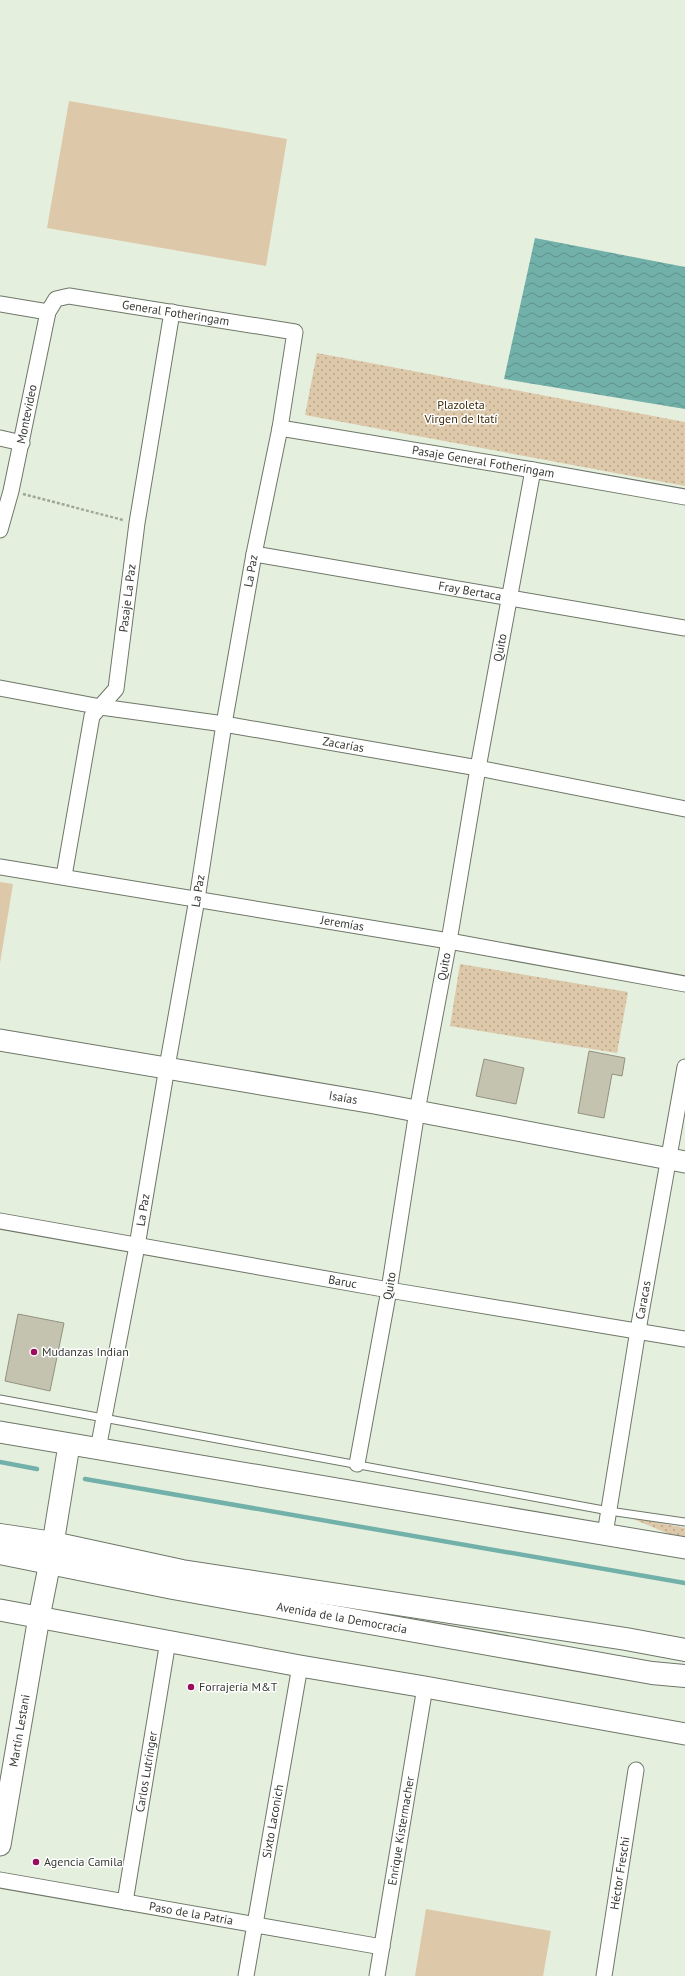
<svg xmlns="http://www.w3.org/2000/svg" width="685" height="1976" font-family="'PT Sans',sans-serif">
  <defs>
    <pattern id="grass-dots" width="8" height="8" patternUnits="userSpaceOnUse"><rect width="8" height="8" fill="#ddc8a9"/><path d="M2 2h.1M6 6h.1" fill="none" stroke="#b4a48a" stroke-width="1.8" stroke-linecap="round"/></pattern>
    <pattern id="water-waves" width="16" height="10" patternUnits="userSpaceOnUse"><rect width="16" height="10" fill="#72b0aa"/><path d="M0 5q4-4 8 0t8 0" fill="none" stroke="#5e908b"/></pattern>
  </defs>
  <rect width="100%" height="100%" fill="#e5efde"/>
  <g fill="url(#grass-dots)">
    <polygon points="317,353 685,422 685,486 305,415"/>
    <polygon points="460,964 628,992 617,1053 450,1026"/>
    <polygon points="626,1516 685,1528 685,1540 681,1539"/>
  </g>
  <g fill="#ddc8a9">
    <polygon points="69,101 287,139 266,266 47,228"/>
    <polygon points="0,882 13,884 0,963"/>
    <polygon points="426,1909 551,1931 543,1976 415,1976"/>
  </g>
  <polygon fill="url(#water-waves)" points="535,238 685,267 685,409 504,379"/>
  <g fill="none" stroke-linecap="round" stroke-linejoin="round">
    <g stroke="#72b0aa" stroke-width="4.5">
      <polyline points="0,1462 37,1469"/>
      <polyline points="85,1479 685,1583"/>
    </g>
  </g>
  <g fill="#c3c3b0" stroke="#939281">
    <polygon points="589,1051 625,1058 622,1076 612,1074 604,1118 578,1113"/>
    <polygon points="484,1059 524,1068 516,1104 476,1096"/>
    <polygon points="18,1314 64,1323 50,1391 5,1381"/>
  </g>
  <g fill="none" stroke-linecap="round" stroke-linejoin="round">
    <g stroke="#6e7768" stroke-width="9">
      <polyline id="lane" points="0,1399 609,1511 685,1522"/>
    </g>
    <g stroke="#6e7768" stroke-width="17">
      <g id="street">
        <polyline points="0,304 48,312"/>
        <path id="s1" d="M280,428L533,470L685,497"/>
        <polyline points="0,438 22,443"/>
        <path id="s2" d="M0,530L11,491L48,312L56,299L69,296L295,332L280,428L254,554L224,724L197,899L167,1067L137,1246L98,1449"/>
        <path id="s3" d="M254,554L685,628"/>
        <path id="s4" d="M0,688L101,707L224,724L478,768L685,809"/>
        <path id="s5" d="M0,867L449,941L685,984"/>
        <path id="s6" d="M64,876L92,716L116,689L137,523L172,312"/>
        <path id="s7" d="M0,1221L389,1290L685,1339"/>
        <path id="s8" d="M357,1464L389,1290L417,1111L449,941L478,768L533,470"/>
        <path id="s9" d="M605,1534L638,1330L685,1067"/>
        <path id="s10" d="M0,1880L382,1947"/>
        <path id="s11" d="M125,1902L168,1641"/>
        <path id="s12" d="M246,1976L300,1666"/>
        <path id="s13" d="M377,1976L425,1687"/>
        <path id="s14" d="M604,1976L636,1770"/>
      </g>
    </g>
    <g stroke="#6e7768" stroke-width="23">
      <g id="secondary">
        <path id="s15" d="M0,1040L374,1103L685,1162"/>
        <polyline points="0,1432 685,1548"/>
        <polyline points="0,1610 300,1666 425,1687 685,1734"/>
        <path id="s16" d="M0,1845L39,1617L50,1562L69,1445"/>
      </g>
    </g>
    <g stroke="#6e7768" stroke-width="24">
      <g id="highway">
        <polyline points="0,1535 53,1543 182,1571 626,1639 685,1650"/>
        <path id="s17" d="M0,1553L173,1588L652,1673L685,1676"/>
      </g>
    </g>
    <polyline stroke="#a0a79a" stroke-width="2.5" stroke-dasharray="3 2" stroke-linecap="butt" points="23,494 123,520"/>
    <use href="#lane" stroke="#fff" stroke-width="7"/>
    <use href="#street" stroke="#fff" stroke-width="15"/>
    <use href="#secondary" stroke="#fff" stroke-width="21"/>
    <use href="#highway" stroke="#fff" stroke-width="22"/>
  </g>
  <g fill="#9a0c5d" stroke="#fff" stroke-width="1.5">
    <circle cx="34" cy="1352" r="4"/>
    <circle cx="191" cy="1687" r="4"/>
    <circle cx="36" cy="1862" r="4"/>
  </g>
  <g text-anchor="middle" stroke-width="3" stroke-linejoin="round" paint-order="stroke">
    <g font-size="12" fill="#373b34" stroke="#fff">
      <text dy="4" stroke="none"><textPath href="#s2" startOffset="360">General Fotheringam</textPath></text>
      <text dy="4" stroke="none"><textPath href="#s2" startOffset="119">Montevideo</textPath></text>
      <text dy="4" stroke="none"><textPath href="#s1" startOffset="206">Pasaje General Fotheringam</textPath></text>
      <text transform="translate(251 571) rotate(-80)" y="4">La Paz</text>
      <text dy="4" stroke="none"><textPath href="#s3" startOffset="219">Fray Bertaca</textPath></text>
      <text dy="4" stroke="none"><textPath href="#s6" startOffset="290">Pasaje La Paz</textPath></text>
      <text dy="4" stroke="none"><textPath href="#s8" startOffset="829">Quito</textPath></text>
      <text dy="4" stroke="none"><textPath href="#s4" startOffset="348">Zacarías</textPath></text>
      <text transform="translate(198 891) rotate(-81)" y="4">La Paz</text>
      <text dy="4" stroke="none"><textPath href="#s5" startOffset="347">Jeremías</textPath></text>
      <text dy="4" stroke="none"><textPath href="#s8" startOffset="505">Quito</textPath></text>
      <text dy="4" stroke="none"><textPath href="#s15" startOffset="348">Isaías</textPath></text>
      <text transform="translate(143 1210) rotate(-81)" y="4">La Paz</text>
      <text dy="4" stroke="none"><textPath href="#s7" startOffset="348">Baruc</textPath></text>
      <text dy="4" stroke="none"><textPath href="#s8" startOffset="181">Quito</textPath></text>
      <text dy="4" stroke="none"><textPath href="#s9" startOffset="237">Caracas</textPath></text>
      <text dy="4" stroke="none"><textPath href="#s17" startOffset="348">Avenida de la Democracia</textPath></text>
      <text dy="4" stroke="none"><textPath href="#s16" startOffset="116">Martín Lestani</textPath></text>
      <text dy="4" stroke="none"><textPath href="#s11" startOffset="132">Carlos Lutringer</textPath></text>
      <text dy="4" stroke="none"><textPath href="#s12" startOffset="157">Sixto Laconich</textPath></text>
      <text dy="4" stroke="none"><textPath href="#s13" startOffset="147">Enrique Kistermacher</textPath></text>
      <text dy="4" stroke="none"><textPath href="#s14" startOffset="104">Héctor Freschi</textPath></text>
      <text dy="4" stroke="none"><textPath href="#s10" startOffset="194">Paso de la Patria</textPath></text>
    </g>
    <g font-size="12" fill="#402b08" stroke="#fff">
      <text x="461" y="409">Plazoleta<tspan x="461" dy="14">Virgen de Itatí</tspan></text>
    </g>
    <g font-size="12" fill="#373b34" stroke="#fff" text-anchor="start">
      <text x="42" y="1356">Mudanzas Indian</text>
      <text x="199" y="1691">Forrajería M&amp;T</text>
      <text x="44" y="1866">Agencia Camila</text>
    </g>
  </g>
</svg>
